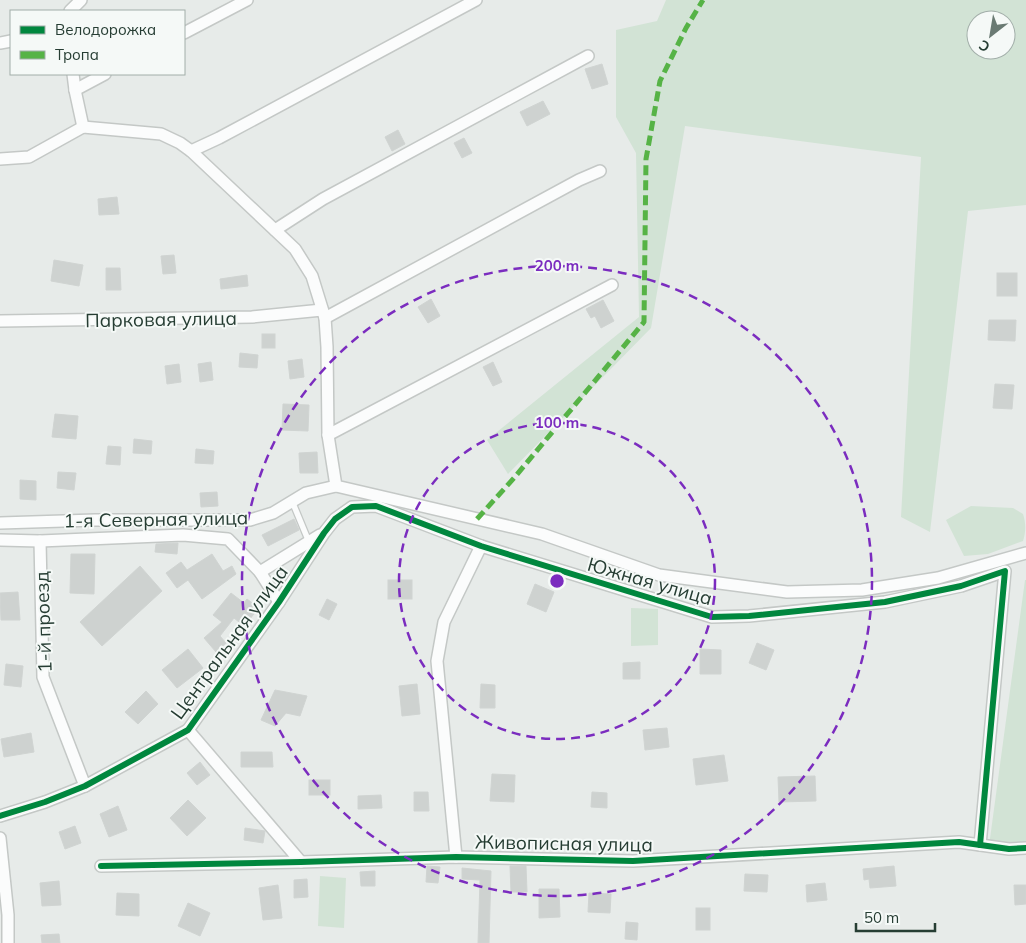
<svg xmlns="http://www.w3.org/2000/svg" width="1026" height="943" font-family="Mulish,sans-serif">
  <rect width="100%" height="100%" fill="#e7ebe9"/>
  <g fill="#d2e3d5" fill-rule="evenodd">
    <path d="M666,0H1026V205L968,211L930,532L901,517L921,157L685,126L651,328L508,474L487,440L639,317L636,153L616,117V30L657,21ZM976,20H1006V50H976Z"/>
    <path d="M971,506L1013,508L1023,514C1026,524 1026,531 1023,541L988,554L964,556L946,520Z"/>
    <polygon points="1025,580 1026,580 1026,844 989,846"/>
    <polygon points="631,608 658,609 658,645 631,646"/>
    <polygon points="320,876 346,878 344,928 318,926"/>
  </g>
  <g fill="#ced2d0" stroke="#d0d4d2">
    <polygon points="602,64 608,84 592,89 585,69"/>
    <polygon points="543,101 550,114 527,126 520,112"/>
    <polygon points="398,130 405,144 392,151 385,137"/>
    <polygon points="464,138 472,153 462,158 454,143"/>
    <polygon points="117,197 119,214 99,215 98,199"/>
    <polygon points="174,255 176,273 163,274 161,256"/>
    <polygon points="54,260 83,265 79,286 51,281"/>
    <polygon points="106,268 120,268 121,290 106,290"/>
    <rect x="997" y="273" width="20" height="23"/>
    <polygon points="247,275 248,286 221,289 220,279"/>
    <polygon points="431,299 440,316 428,323 418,307"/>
    <polygon points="603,300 614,321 601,328 595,316 591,318 586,309"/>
    <polygon points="989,320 1016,320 1015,341 988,340"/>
    <rect x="262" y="334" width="13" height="14"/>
    <polygon points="240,353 258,355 257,368 239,367"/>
    <polygon points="302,359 304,377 290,379 288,361"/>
    <polygon points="211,362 213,380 200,382 198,364"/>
    <polygon points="493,362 502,382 493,386 483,367"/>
    <polygon points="179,364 181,382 167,384 165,366"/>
    <polygon points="995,384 1014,385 1012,409 993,408"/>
    <polygon points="283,404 309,405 308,431 282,430"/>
    <polygon points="55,414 78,416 76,439 52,437"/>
    <polygon points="134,439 152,441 151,454 133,453"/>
    <polygon points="108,446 121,447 120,465 106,464"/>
    <polygon points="196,449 214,451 213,464 195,463"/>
    <polygon points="317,452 318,473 300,473 299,453"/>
    <polygon points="58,472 76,473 74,490 57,488"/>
    <polygon points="20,480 36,481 36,500 20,499"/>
    <polygon points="217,492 218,506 201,507 200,493"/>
    <polygon points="294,519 299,530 268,546 262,535"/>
    <polygon points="178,543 177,554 155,552 156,544"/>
    <polygon points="71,554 95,554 94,594 70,593"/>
    <polygon points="212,554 223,571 232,566 236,574 202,599 188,580 177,588 166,573 181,562 187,570"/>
    <polygon points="140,566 162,591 102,646 80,622"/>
    <rect x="388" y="580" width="24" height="19"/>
    <polygon points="535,584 554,592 546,612 527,604"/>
    <polygon points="18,592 20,620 1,620 0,593"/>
    <polygon points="231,593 244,603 247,599 259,608 244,626 234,618 220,636 226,643 216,652 204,638 222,622 213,615"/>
    <polygon points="327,599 337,604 329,620 319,615"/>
    <polygon points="757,643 774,650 766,670 749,663"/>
    <polygon points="188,649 203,668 177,688 162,670"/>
    <polygon points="700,649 721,650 721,674 700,674"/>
    <polygon points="640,662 640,679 623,679 623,663"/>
    <polygon points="6,664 23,666 21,687 4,685"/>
    <polygon points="417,684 420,714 402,716 399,686"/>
    <polygon points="481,684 495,685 495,708 480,708"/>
    <polygon points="275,690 307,696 300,716 286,713 275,726 261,720"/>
    <polygon points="146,691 158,704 138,724 125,712"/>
    <polygon points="667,728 669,747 645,750 643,730"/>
    <polygon points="31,733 34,752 4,757 1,739"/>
    <polygon points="241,752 272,752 273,767 241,767"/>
    <polygon points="724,755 728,781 696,785 693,759"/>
    <polygon points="200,762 210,775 197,785 187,773"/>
    <polygon points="492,774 515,775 514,802 490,801"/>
    <polygon points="815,776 816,801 779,802 778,777"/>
    <rect x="309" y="780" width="21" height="15"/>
    <polygon points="414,792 428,792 429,811 414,811"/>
    <polygon points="592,792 607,793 607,808 591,807"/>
    <polygon points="381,795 382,808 358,809 358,796"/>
    <polygon points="188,800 206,818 187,836 170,818"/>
    <polygon points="118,806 127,830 109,837 100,814"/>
    <polygon points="75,826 81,843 65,849 59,832"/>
    <polygon points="245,828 265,831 263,843 244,840"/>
    <polygon points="427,866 440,867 438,883 426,882"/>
    <polygon points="510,866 526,866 527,892 511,892"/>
    <polygon points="894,866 896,886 870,888 869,879 864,880 863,869"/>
    <polygon points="462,868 491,871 489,943 478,943 480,880 462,879"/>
    <polygon points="375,871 375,886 361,886 360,872"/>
    <polygon points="745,874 768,875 767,892 744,891"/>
    <polygon points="307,879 308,897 294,898 294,880"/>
    <polygon points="59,881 61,905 42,906 40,883"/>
    <polygon points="825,883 827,900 807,902 806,885"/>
    <polygon points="278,885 282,918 263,920 259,888"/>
    <polygon points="1014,885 1026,885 1026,904 1015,905"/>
    <polygon points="539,889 559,889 560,917 539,918"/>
    <polygon points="117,893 139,894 139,916 116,915"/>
    <polygon points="589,893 611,894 610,913 588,912"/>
    <polygon points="188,903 210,913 200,936 178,926"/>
    <rect x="696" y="908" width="14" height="22"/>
    <polygon points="626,922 638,923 637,940 625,939"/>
    <polygon points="59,934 60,943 42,943 41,935"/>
  </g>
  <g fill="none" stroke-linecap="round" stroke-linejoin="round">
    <g stroke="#c4c8c6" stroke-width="8">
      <polyline id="service" points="292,501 309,542"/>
    </g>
    <g stroke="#c4c8c6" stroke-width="14">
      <g id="minor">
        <polyline points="70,11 81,0"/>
        <polyline points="184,33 247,0"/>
        <polyline points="0,43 11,41"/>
        <polyline points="73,74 75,90 83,127"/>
        <polyline points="75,90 105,74"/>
        <polyline points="191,151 219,138 476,0"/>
        <polyline points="0,159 29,157 83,127 161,134 180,143 191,151 295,249 312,276 325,318 327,347 328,435 336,486 542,534 659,575 787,592 862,590 938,578 1026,553"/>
        <polyline points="275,230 323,199 588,56"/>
        <polyline points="325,318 579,180 600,171"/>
        <polyline points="0,321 252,317 322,310"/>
        <polyline points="328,435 612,285"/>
        <polyline points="0,523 95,520 250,520 273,513 306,493 336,486"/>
        <polyline points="0,540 40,541 183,535 228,539 260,572 279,602"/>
        <polyline points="40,541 43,677 85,786"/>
        <polyline points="260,572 320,535"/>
        <polyline points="188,730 301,862"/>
        <polyline points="0,816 45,802 85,786 188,730 279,602 324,533 335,519 352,507 376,506 481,546 712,617 749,616 885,602 961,586 1005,571 980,845"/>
        <polyline points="0,838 8,915 8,943"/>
        <polyline points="456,857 437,661 444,622 481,546"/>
        <polyline points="101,866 301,862 456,857 633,861 959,842 1009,849 1026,848"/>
      </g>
    </g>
    <use href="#service" stroke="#fbfcfc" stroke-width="5.5"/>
    <use href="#minor" stroke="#fbfcfc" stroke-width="11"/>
    <polyline stroke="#56b346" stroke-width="5" stroke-dasharray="10 5" stroke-linecap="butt" points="477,519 514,478 644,322 646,159 660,81 686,28 703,0"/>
    <g stroke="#f5f9f7" stroke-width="9">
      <g id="cycleway">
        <polyline points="0,816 45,802 85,786 188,730 279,602 324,533 335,519 352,507 376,506 481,546 712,617 749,616 885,602 961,586 1005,571 980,845"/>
        <polyline points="101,866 301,862 456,857 633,861 959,842 1009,849 1026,848"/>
      </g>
    </g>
    <use href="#cycleway" stroke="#00873e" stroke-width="6"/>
  </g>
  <g fill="none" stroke="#7b2cbf" stroke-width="2.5" stroke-dasharray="9 6">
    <circle cx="557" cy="581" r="158"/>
    <circle cx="557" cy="581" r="315"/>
  </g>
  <g text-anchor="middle" stroke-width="4" stroke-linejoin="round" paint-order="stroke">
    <g font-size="19" fill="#263d33" stroke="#f5f9f7">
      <text transform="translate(161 319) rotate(-1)" y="7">Парковая улица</text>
      <text transform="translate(156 519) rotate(-1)" y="7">1-я Северная улица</text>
      <text transform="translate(650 581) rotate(16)" y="7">Южная улица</text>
      <text transform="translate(43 622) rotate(-92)" y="7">1-й проезд</text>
      <text transform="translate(229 642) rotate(-54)" y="7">Центральная улица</text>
      <text transform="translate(564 843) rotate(1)" y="7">Живописная улица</text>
    </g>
  </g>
  <circle cx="557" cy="581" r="8" fill="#7b2cbf" stroke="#f5f9f7" stroke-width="2.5"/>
  <g font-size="15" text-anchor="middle" font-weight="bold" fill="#7b2cbf" stroke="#f5f9f7" stroke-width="4" stroke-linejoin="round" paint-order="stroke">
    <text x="557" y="271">200 m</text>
    <text x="557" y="428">100 m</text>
  </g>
  <rect x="10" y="10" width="175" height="65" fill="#f5f9f7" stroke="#a2aea9"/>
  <rect x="20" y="26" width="25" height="8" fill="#00873e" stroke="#a2aea9"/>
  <text x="55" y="35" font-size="15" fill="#263d33">Велодорожка</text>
  <rect x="20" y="51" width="25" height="8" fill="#56b346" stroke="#a2aea9"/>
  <text x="55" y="60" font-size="15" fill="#263d33">Тропа</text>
  <g transform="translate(991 35) rotate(211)"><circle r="24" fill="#f5f9f7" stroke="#a2aea9"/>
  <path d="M0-4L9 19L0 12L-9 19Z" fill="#6a7a73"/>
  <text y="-8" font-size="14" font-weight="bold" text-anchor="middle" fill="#263d33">С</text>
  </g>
  <path d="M856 923v8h79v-8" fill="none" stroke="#263d33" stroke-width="2.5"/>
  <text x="864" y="923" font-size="15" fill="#263d33" stroke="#f5f9f7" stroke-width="4" paint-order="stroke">50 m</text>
</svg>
